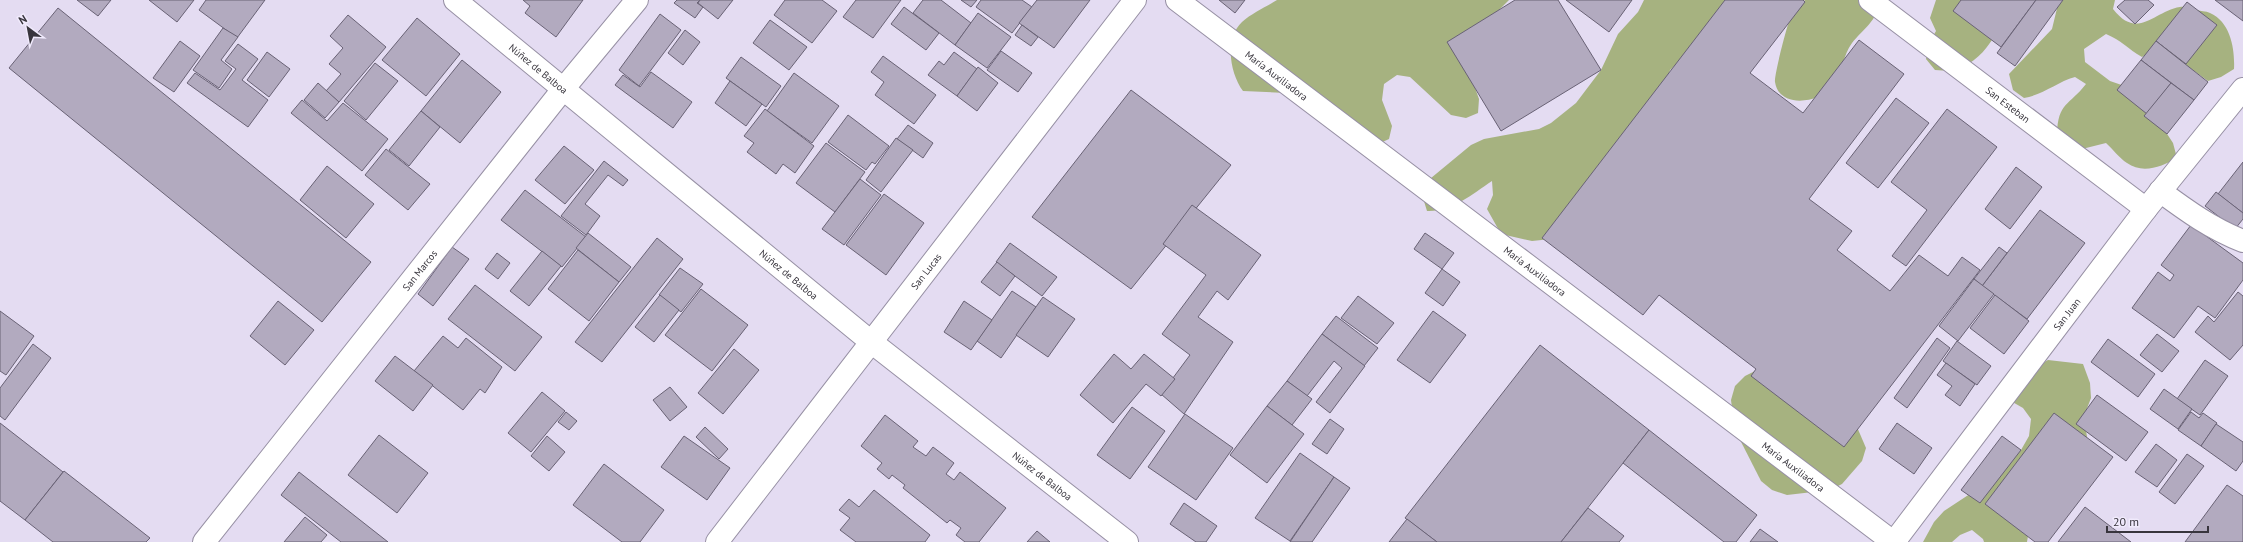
<svg xmlns="http://www.w3.org/2000/svg" width="2243" height="542" font-family="'PT Sans',sans-serif">
  <rect width="100%" height="100%" fill="#e4dcf2"/>
  <g fill="#a6b280">
    <path d="M1277,0H1509L1492,17L1474,85L1479,99L1478,113L1466,118L1451,115L1410,77L1397,75L1384,84L1382,100L1392,126L1389,139L1376,145L1286,93L1243,91C1230,73 1224,39 1242,22C1252,13 1266,7 1277,0Z"/>
    <path d="M1644,0H1752L1670,70L1667,85L1561,238L1532,241L1501,234L1487,209L1493,195L1492,181C1471,195 1452,212 1427,211L1423,198L1425,183L1471,145L1484,139L1539,129L1551,123L1576,103L1601,70L1618,34L1638,12Z"/>
    <path d="M1805,0H1878C1880,19 1863,29 1852,43C1843,55 1842,74 1832,87C1819,103 1779,109 1775,82C1774,76 1786,29 1789,22C1793,14 1798,7 1805,0Z"/>
    <path d="M1936,0H2013C1996,34 1981,75 1935,70L1926,59L1929,43L1936,31L1930,18Z"/>
    <path d="M2059,0H2115L2113,9C2138,41 2154,11 2180,7C2185,6 2191,9 2195,10C2200,11 2206,11 2210,13C2231,22 2235,50 2234,69L2221,77L2208,81L2172,55L2153,50L2142,57C2128,49 2121,40 2106,34L2084,49L2085,62L2110,81L2139,91L2173,143L2177,158C2162,167 2142,174 2127,163C2119,158 2113,149 2106,143L2078,150L2057,134C2058,102 2069,106 2086,84L2075,77C2057,82 2043,95 2024,98L2013,90L2009,74L2052,29Z"/>
    <polygon points="2048,360 2083,364 2090,383 2091,398 2086,411 2085,425 2090,454 2028,536 2027,542 1984,542 1983,539 1972,530 1960,535 1952,542 1923,542 1934,522 1944,511 1985,484 1995,472 2021,450 2029,436 2031,419 2023,408 2009,400 2022,375"/>
    <polygon points="1759,369 1854,420 1866,448 1862,461 1842,484 1830,490 1787,495 1772,490 1761,481 1735,430 1731,400 1735,386 1745,376"/>
  </g>
  <g fill="#b2aabf" stroke="#696275">
    <polygon points="77,0 111,0 98,16"/>
    <polygon points="149,0 194,0 177,22"/>
    <polygon points="206,0 265,0 237,38 199,10"/>
    <polygon points="523,0 583,0 556,37 525,13 530,6"/>
    <polygon points="677,0 700,0 697,3 703,7 695,18 674,3"/>
    <polygon points="700,0 733,0 718,19 698,3"/>
    <polygon points="785,0 822,0 837,11 812,43 774,15"/>
    <polygon points="856,0 901,0 873,38 843,17"/>
    <polygon points="923,0 941,0 971,23 955,45 913,13"/>
    <polygon points="961,0 977,0 971,7"/>
    <polygon points="981,0 1022,0 1032,7 1012,33 976,7"/>
    <polygon points="1037,0 1090,0 1054,48 1019,23"/>
    <polygon points="1219,0 1245,0 1235,13"/>
    <polygon points="1515,0 1558,0 1601,70 1501,131 1447,42"/>
    <polygon points="1566,0 1632,0 1609,32"/>
    <polygon points="1725,0 1803,0 1805,2 1750,73 1803,113 1859,40 1904,74 1809,199 1852,231 1837,250 1890,291 1919,255 1948,276 1962,257 1980,270 1844,447 1751,376 1756,369 1659,295 1643,315 1542,238"/>
    <polygon points="1961,0 2036,0 2001,47 1953,11"/>
    <polygon points="2036,0 2063,0 2015,66 1997,53"/>
    <polygon points="2125,0 2148,0 2154,5 2135,24 2117,7"/>
    <polygon points="2215,0 2243,0 2243,21"/>
    <polygon points="2187,2 2217,25 2186,64 2156,41"/>
    <polygon points="904,7 939,33 926,50 891,24"/>
    <polygon points="58,8 371,262 322,322 9,68"/>
    <polygon points="978,13 1011,37 987,68 955,45"/>
    <polygon points="660,14 681,30 639,86 619,70"/>
    <polygon points="348,15 386,47 339,102 326,91 341,74 329,64 343,48 330,36"/>
    <polygon points="417,18 460,54 426,96 382,60"/>
    <polygon points="770,20 807,47 789,70 753,43"/>
    <polygon points="1022,25 1038,37 1031,46 1015,35"/>
    <polygon points="223,28 238,37 221,60 232,69 219,88 193,70"/>
    <polygon points="685,30 700,42 683,65 668,53"/>
    <polygon points="180,41 200,56 174,92 153,78"/>
    <polygon points="2156,41 2208,82 2194,100 2141,60"/>
    <polygon points="238,44 258,59 242,80 268,100 248,127 187,83 195,73 220,90 236,69 225,61"/>
    <polygon points="1001,51 1032,73 1018,92 987,70"/>
    <polygon points="267,52 290,69 269,97 247,80"/>
    <polygon points="954,52 977,69 957,96 928,75 939,61 944,65"/>
    <polygon points="883,56 936,95 914,124 875,95 884,82 871,72"/>
    <polygon points="741,57 781,86 766,107 726,78"/>
    <polygon points="462,60 501,92 460,143 421,111"/>
    <polygon points="2141,60 2171,83 2147,114 2117,90"/>
    <polygon points="375,63 398,81 366,120 344,101"/>
    <polygon points="978,67 998,83 977,111 957,96"/>
    <polygon points="651,72 692,102 673,128 615,85 623,75 640,87"/>
    <polygon points="794,73 839,106 812,143 767,111"/>
    <polygon points="730,81 762,104 746,126 715,103"/>
    <polygon points="318,83 339,102 325,118 304,100"/>
    <polygon points="2171,83 2194,100 2167,134 2144,116"/>
    <polygon points="1131,90 1231,165 1131,289 1032,217"/>
    <polygon points="1896,98 1929,123 1878,188 1846,163"/>
    <polygon points="302,100 327,121 343,103 388,139 362,171 291,113"/>
    <polygon points="765,109 814,146 795,173 783,164 776,174 747,152 754,143 744,136"/>
    <polygon points="1947,109 1997,147 1906,266 1892,256 1927,210 1891,182"/>
    <polygon points="421,111 440,127 409,166 389,150"/>
    <polygon points="848,115 889,146 875,164 872,162 866,170 828,142"/>
    <polygon points="908,125 933,143 923,158 897,139"/>
    <polygon points="896,138 913,150 881,192 866,180"/>
    <polygon points="826,143 865,172 835,212 796,183"/>
    <polygon points="564,146 594,170 565,204 535,180"/>
    <polygon points="386,149 430,184 408,210 365,175"/>
    <polygon points="604,161 628,180 623,186 608,175 585,204 600,216 586,235 561,216"/>
    <polygon points="2243,162 2243,213 2218,194"/>
    <polygon points="327,166 374,204 346,238 300,200"/>
    <polygon points="2016,167 2042,187 2010,229 1985,209"/>
    <polygon points="860,179 881,195 844,245 822,229"/>
    <polygon points="525,190 586,237 562,267 501,220"/>
    <polygon points="2216,192 2243,213 2243,219 2235,229 2205,206"/>
    <polygon points="884,194 924,223 886,275 846,245"/>
    <polygon points="1192,205 1261,255 1228,300 1217,291 1198,317 1233,342 1184,414 1161,394 1190,355 1162,334 1206,275 1163,244"/>
    <polygon points="2040,210 2085,243 2027,319 1982,286"/>
    <polygon points="2191,225 2243,263 2243,280 2215,318 2198,306 2174,338 2132,308 2158,272 2170,281 2174,275 2161,265"/>
    <polygon points="588,233 631,267 619,282 576,248"/>
    <polygon points="1425,233 1454,253 1442,269 1414,249"/>
    <polygon points="657,238 683,259 602,362 575,342"/>
    <polygon points="1010,243 1057,277 1042,296 996,262"/>
    <polygon points="452,247 469,259 433,306 418,294"/>
    <polygon points="1999,247 2007,253 1982,286 1974,279"/>
    <polygon points="578,250 619,282 589,321 548,289"/>
    <polygon points="542,251 561,266 529,306 510,291"/>
    <polygon points="497,253 510,263 498,279 485,269"/>
    <polygon points="997,262 1015,276 1000,296 981,282"/>
    <polygon points="680,268 703,284 681,312 659,295"/>
    <polygon points="1442,269 1460,282 1443,306 1425,293"/>
    <polygon points="1974,279 1994,294 1958,341 1939,326"/>
    <polygon points="475,285 542,337 515,371 448,319"/>
    <polygon points="701,289 748,325 712,371 665,335"/>
    <polygon points="1012,291 1036,307 1001,358 977,341"/>
    <polygon points="2238,292 2243,296 2243,345 2230,360 2195,332 2208,316 2214,322"/>
    <polygon points="660,295 679,310 654,342 635,327"/>
    <polygon points="1995,295 2029,321 2004,354 1970,328"/>
    <polygon points="1358,296 1394,323 1377,344 1341,318"/>
    <polygon points="1043,297 1075,319 1048,357 1016,335"/>
    <polygon points="278,301 314,330 285,365 250,336"/>
    <polygon points="964,301 992,320 971,350 944,332"/>
    <polygon points="0,311 34,336 6,375 0,371"/>
    <polygon points="1433,311 1466,335 1430,383 1397,360"/>
    <polygon points="1336,316 1378,348 1364,366 1322,334"/>
    <polygon points="1322,334 1365,366 1330,413 1316,402 1342,368 1334,361 1307,396 1287,381"/>
    <polygon points="2157,334 2179,351 2162,372 2140,355"/>
    <polygon points="443,336 458,348 466,338 502,367 485,393 480,389 463,410 414,371"/>
    <polygon points="1937,338 1950,348 1907,408 1894,398"/>
    <polygon points="2108,339 2155,374 2138,397 2091,362"/>
    <polygon points="1957,341 1991,366 1977,385 1943,361"/>
    <polygon points="33,344 51,358 5,420 0,416 0,388"/>
    <polygon points="1540,345 1649,430 1561,542 1437,542 1405,518"/>
    <polygon points="734,349 759,370 723,414 698,393"/>
    <polygon points="1114,354 1131,369 1144,354 1175,379 1161,396 1146,384 1113,423 1080,395"/>
    <polygon points="395,356 433,385 413,411 375,381"/>
    <polygon points="2205,360 2228,376 2200,415 2177,399"/>
    <polygon points="1946,363 1975,384 1960,406 1945,395 1952,386 1937,375"/>
    <polygon points="1287,381 1312,399 1292,425 1267,406"/>
    <polygon points="670,387 687,407 670,421 653,400"/>
    <polygon points="2164,389 2192,409 2178,429 2150,409"/>
    <polygon points="542,392 565,411 531,452 508,433"/>
    <polygon points="2097,395 2148,432 2126,461 2076,424"/>
    <polygon points="1267,406 1304,434 1267,483 1230,455"/>
    <polygon points="1132,407 1165,431 1130,479 1097,455"/>
    <polygon points="566,412 577,421 569,430 558,422"/>
    <polygon points="2191,412 2199,418 2203,413 2217,423 2201,446 2178,430"/>
    <polygon points="2054,413 2113,457 2048,542 2035,542 1985,504"/>
    <polygon points="1185,414 1233,448 1196,500 1148,467"/>
    <polygon points="885,415 918,441 913,447 926,456 933,447 954,463 946,474 954,480 960,472 1006,508 979,542 965,542 956,535 961,528 950,520 947,523 903,488 905,485 892,475 889,479 877,469 882,463 861,446"/>
    <polygon points="1330,419 1344,429 1327,454 1312,444"/>
    <polygon points="0,423 63,472 25,520 0,501"/>
    <polygon points="1897,423 1932,448 1914,474 1879,449"/>
    <polygon points="2216,424 2243,442 2243,461 2236,471 2201,446"/>
    <polygon points="705,427 728,449 719,459 696,437"/>
    <polygon points="1649,430 1757,515 1736,542 1724,542 1623,463"/>
    <polygon points="379,435 428,473 397,513 348,475"/>
    <polygon points="547,436 565,452 549,471 531,456"/>
    <polygon points="684,436 730,468 707,500 661,467"/>
    <polygon points="2002,436 2021,450 1980,503 1961,490"/>
    <polygon points="2156,444 2177,460 2157,487 2135,472"/>
    <polygon points="1300,453 1334,477 1290,541 1255,518"/>
    <polygon points="2187,454 2204,466 2175,504 2159,492"/>
    <polygon points="604,464 664,510 640,542 622,542 573,505"/>
    <polygon points="64,471 150,538 146,542 53,542 25,520"/>
    <polygon points="299,472 388,542 341,542 281,495"/>
    <polygon points="1334,477 1350,488 1312,542 1290,542"/>
    <polygon points="2227,485 2243,496 2243,542 2185,542"/>
    <polygon points="874,490 930,535 925,542 856,542 840,530 850,518 839,510 849,499 859,507"/>
    <polygon points="1184,503 1217,526 1206,542 1196,542 1170,524"/>
    <polygon points="2085,507 2131,542 2058,542"/>
    <polygon points="1588,508 1624,536 1619,542 1561,542"/>
    <polygon points="305,517 327,535 321,542 284,542"/>
    <polygon points="1407,519 1437,542 1389,542"/>
    <polygon points="1760,529 1778,542 1750,542"/>
    <polygon points="1037,531 1050,542 1027,542"/>
  </g>
  <g fill="none" stroke-linecap="round" stroke-linejoin="round">
    <g stroke="#9790a4" stroke-width="24">
      <g id="minor">
        <path id="s1" d="M455,0L870,341L1127,542"/>
        <path id="s2" d="M1177,0L1893,542"/>
        <path id="s3" d="M1870,0L2146,209"/>
        <path d="M2160,191C2187,211 2212,229 2243,241"/>
        <path id="s4" d="M204,542L564,88L637,0"/>
        <path id="s5" d="M717,542L1135,0"/>
        <path id="s6" d="M1894,542L2146,209L2243,89"/>
      </g>
    </g>
    <use href="#minor" stroke="#fff" stroke-width="22"/>
  </g>
  <g text-anchor="middle" stroke-width="4" stroke-linejoin="round" paint-order="stroke">
    <g font-size="10" fill="#38353d" stroke="#f0eafc">
      <text dy="4" stroke="none"><textPath href="#s1" startOffset="108">Núñez de Balboa</textPath></text>
      <text dy="4" stroke="none"><textPath href="#s2" startOffset="125">María Auxiliadora</textPath></text>
      <text dy="4" stroke="none"><textPath href="#s3" startOffset="173">San Esteban</textPath></text>
      <text dy="4" stroke="none"><textPath href="#s4" startOffset="347">San Marcos</textPath></text>
      <text dy="4" stroke="none"><textPath href="#s5" startOffset="342">San Lucas</textPath></text>
      <text dy="4" stroke="none"><textPath href="#s2" startOffset="449">María Auxiliadora</textPath></text>
      <text dy="4" stroke="none"><textPath href="#s1" startOffset="432">Núñez de Balboa</textPath></text>
      <text dy="4" stroke="none"><textPath href="#s6" startOffset="286">San Juan</textPath></text>
      <text dy="4" stroke="none"><textPath href="#s2" startOffset="773">María Auxiliadora</textPath></text>
      <text dy="4" stroke="none"><textPath href="#s1" startOffset="756">Núñez de Balboa</textPath></text>
    </g>
  </g>
  <g transform="translate(28 28) rotate(328)" stroke="#f0eafc" stroke-width="3" paint-order="stroke">
  <path d="M0-3L7 15L0 10L-7 15Z" fill="#38353d"/>
  <text y="-6" font-size="11" font-weight="bold" text-anchor="middle" fill="#38353d">N</text>
  </g>
  <path d="M2107 526v6h101v-6" fill="none" stroke="#38353d" stroke-width="2"/>
  <text x="2113" y="526" font-size="12" fill="#38353d" stroke="#f0eafc" stroke-width="3" paint-order="stroke">20 m</text>
</svg>
